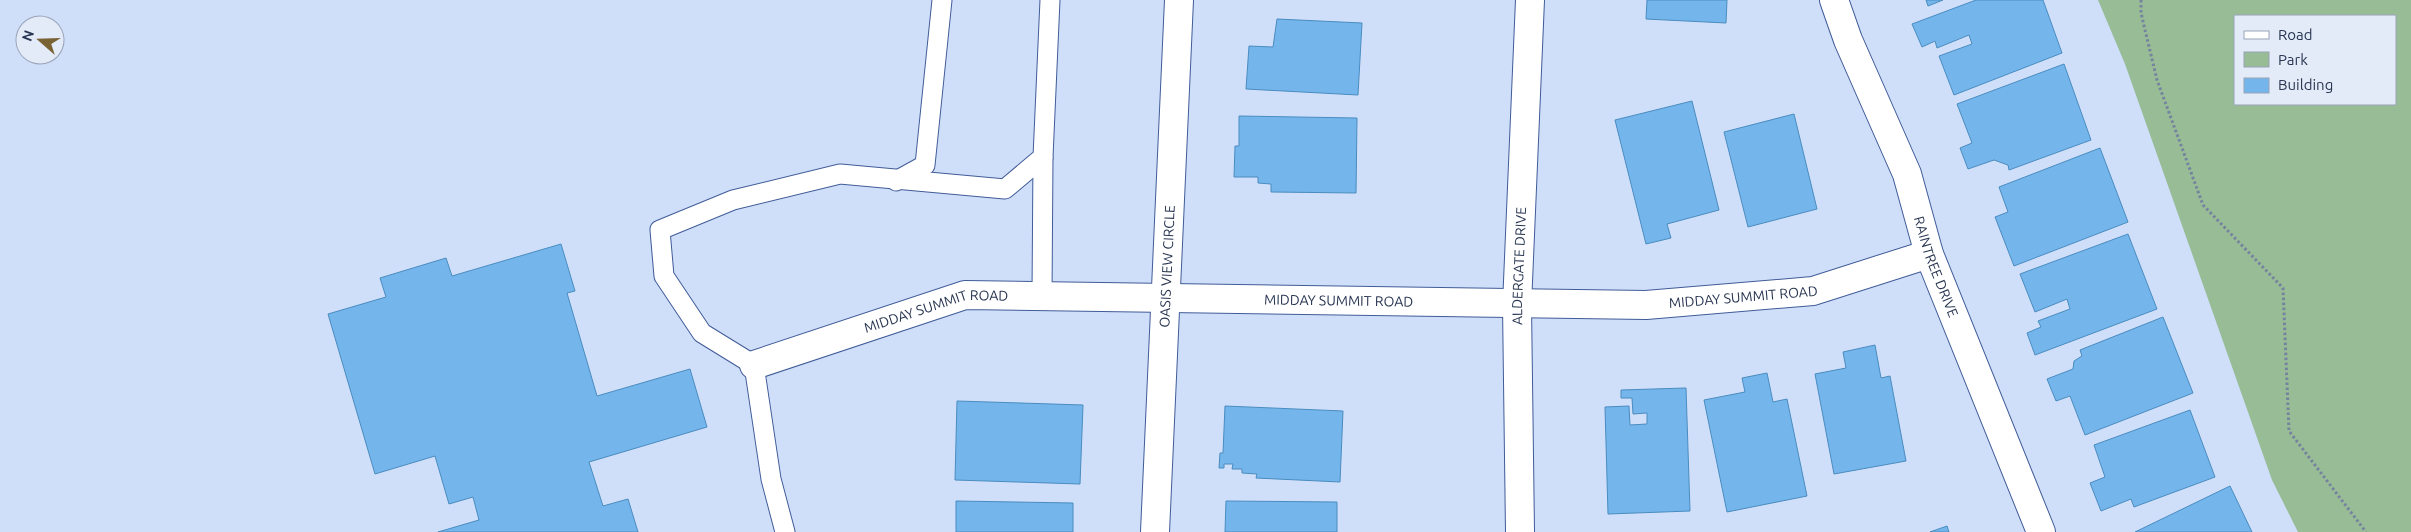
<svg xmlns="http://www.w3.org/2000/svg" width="2411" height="532" font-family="Ubuntu,sans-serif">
  <rect width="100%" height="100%" fill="#cfdef9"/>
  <path fill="#97bc96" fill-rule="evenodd" d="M2098,0H2411V532H2298L2272,480L2125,64ZM2235,16H2395V104H2235Z"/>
  <g fill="#74b6eb" stroke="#4a8cc0">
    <polygon points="1647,0 1727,0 1726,23 1646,19"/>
    <polygon points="1926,0 1943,0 1928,6"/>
    <polygon points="1976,0 2043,0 2062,53 1954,95 1939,56 1972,44 1969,35 1937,48 1935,41 1922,47 1912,24"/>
    <polygon points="1277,19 1362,23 1358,95 1246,89 1249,46 1273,47"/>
    <polygon points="2064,64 2091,140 2009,170 2008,165 1994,160 1968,169 1960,148 1972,143 1957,104"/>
    <polygon points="1692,101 1719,210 1667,224 1671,238 1646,244 1615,120"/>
    <polygon points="1794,114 1817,209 1748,227 1724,132"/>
    <polygon points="1239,116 1357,118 1356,193 1271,192 1271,184 1258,183 1258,177 1234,177 1235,146 1239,146"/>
    <polygon points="2100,148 2128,222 2014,266 1995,217 2008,212 1999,187"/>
    <polygon points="2128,234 2157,309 2035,355 2027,333 2041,327 2038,321 2070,309 2067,299 2035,312 2020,274"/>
    <polygon points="561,244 575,291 567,293 597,396 690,369 707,427 589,462 603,506 628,499 638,532 438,532 479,520 473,497 449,504 435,456 375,474 328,314 386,297 380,278 446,258 452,276"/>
    <polygon points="2163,317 2193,393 2085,435 2070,396 2056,401 2047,379 2073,369 2074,361 2082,356 2080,350"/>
    <polygon points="1875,345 1881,378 1890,376 1906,461 1834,474 1815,374 1846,368 1843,352"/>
    <polygon points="1767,373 1773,402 1787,399 1807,496 1727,512 1704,400 1745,392 1742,378"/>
    <polygon points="1686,388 1690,511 1608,514 1605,407 1629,406 1630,425 1647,424 1647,413 1633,414 1632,398 1621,398 1621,390"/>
    <polygon points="957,401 1083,405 1080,484 955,480"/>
    <polygon points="1225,406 1343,411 1340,482 1256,478 1257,474 1242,473 1242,469 1232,469 1233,464 1224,464 1224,468 1219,468 1220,453 1223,453"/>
    <polygon points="2190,410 2215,477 2134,507 2131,499 2101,511 2090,483 2105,477 2094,445"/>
    <polygon points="2230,486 2252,532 2135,532"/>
    <polygon points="956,501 1073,503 1073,532 956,532"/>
    <polygon points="1226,501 1337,502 1337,532 1225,532"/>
    <polygon points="1947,526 1949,532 1930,532"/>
  </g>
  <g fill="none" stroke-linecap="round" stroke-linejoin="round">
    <g stroke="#405c98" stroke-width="21">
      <g id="service">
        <polyline points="896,181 925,165 942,0"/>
        <polyline points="1042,296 1043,157"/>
        <polyline points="785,532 771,479 754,365 702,333 664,276 660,230 733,200 840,174 1005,189 1043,157 1050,0"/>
      </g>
    </g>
    <g stroke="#405c98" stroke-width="30">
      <g id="minor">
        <path id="s1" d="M1834,0L1848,40L1907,174L1929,254L2041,532"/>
        <path id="s2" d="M754,365L965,295L1646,305L1813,291L1929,254"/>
        <path id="s3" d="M1155,532L1179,0"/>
      </g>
    </g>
    <g stroke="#405c98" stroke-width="30">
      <g id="tertiary">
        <path id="s4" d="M1520,532L1517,305L1530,0"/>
      </g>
    </g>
    <polyline stroke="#76839f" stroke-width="3" stroke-dasharray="2.5 2.5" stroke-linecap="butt" points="2141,0 2141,13 2157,80 2203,205 2283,288 2289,431 2366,532"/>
    <use href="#service" stroke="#fff" stroke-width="19"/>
    <use href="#minor" stroke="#fff" stroke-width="28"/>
    <use href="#tertiary" stroke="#fff" stroke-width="28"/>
  </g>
  <g text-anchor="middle" stroke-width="5" stroke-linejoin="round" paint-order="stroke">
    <g font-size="14" fill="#293652" stroke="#e3ebf9">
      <text dy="5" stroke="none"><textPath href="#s3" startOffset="266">OASIS VIEW CIRCLE</textPath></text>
      <text dy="5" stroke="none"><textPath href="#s4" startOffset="266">ALDERGATE DRIVE</textPath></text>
      <text dy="5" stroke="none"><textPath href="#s1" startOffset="286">RAINTREE DRIVE</textPath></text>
      <text dy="5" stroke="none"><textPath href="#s2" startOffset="1001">MIDDAY SUMMIT ROAD</textPath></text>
      <text dy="5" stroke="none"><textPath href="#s2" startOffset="596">MIDDAY SUMMIT ROAD</textPath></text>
      <text dy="5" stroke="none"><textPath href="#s2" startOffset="191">MIDDAY SUMMIT ROAD</textPath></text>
    </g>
  </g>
  <rect x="2234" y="15" width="162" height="90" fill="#e3ebf9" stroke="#99a3b6"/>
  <rect x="2244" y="31" width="25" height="8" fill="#ffffff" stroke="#99a3b6"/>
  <text x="2278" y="40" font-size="15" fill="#293652">Road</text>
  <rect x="2244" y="52" width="25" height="15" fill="#97bc96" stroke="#99a3b6"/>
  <text x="2278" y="65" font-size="15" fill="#293652">Park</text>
  <rect x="2244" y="78" width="25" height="15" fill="#74b6eb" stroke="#99a3b6"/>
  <text x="2278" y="90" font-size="15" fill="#293652">Building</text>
  <g transform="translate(40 40) rotate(290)"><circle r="24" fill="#e3ebf9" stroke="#99a3b6"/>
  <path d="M0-4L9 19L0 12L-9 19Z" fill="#796233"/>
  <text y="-8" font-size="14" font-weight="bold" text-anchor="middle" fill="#293652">N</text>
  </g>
</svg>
